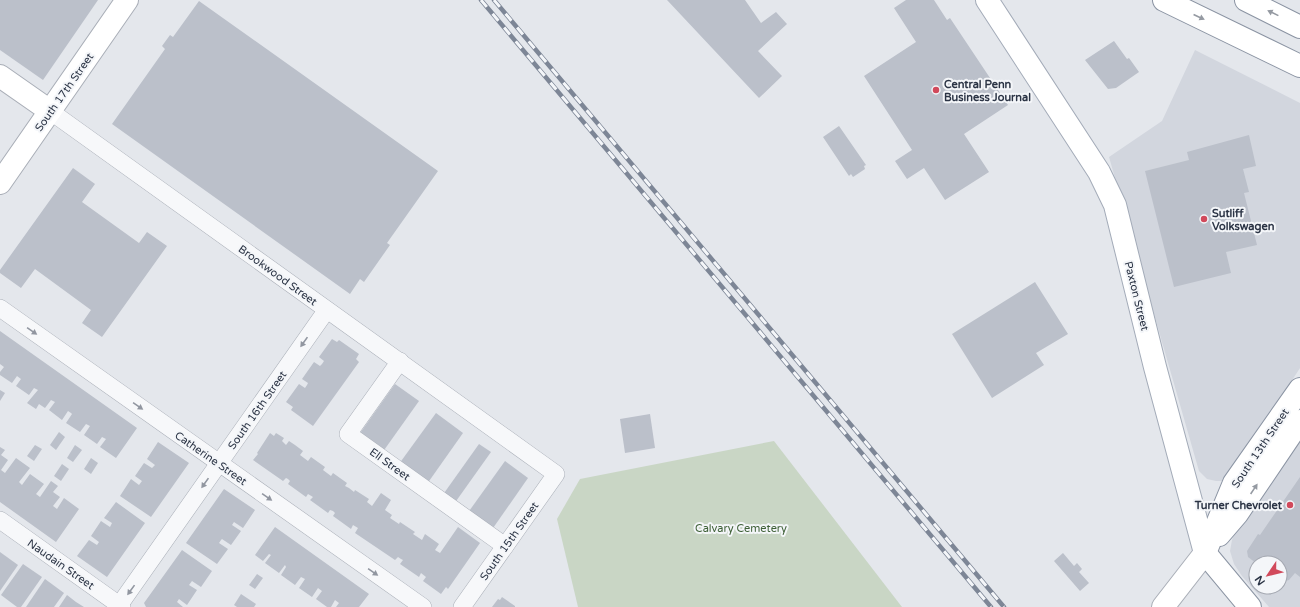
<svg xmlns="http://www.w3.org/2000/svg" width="1300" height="607" font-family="'Varela Round',sans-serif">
  <rect width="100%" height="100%" fill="#e4e7ec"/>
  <g fill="#d2d6de" fill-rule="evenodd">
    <polygon points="1195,50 1300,103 1300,368 1231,473 1223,481 1216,481 1207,479 1199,471 1109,157 1162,121"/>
    <path d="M1300,439V607H1269L1242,576L1234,564L1230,551L1232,540L1237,527ZM1256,563H1280V587H1256Z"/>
  </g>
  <polygon fill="#c9d6c5" points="774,441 902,607 578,607 557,519 580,479"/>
  <g fill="#bbc0ca">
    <polygon points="0,0 98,0 43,80 0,50"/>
    <polygon points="667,0 745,0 761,23 776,12 787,24 758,51 782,76 759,98"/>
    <polygon points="906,0 934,0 947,20 950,18 1008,105 964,134 989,172 945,200 924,168 907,179 895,161 912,150 864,76 916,42 894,8"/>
    <polygon points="199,1 438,171 387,243 390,245 364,282 360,279 350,294 112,124 165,49 162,46 170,35 173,37"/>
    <polygon points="1114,41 1127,59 1129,58 1139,72 1116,88 1108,89 1085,60"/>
    <polygon points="839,126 866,165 864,166 865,169 853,177 851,174 849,176 823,137"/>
    <polygon points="1249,135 1256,166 1243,169 1249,192 1244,193 1257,245 1226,252 1231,273 1174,287 1145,171 1189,160 1187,152"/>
    <polygon points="73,168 95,184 82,202 139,243 147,232 167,246 102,337 82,323 91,310 35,269 21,288 0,273 0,270"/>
    <polygon points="1035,282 1068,334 1036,353 1044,365 992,398 952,334"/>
    <polygon points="0,331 137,428 116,458 100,447 106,439 102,437 97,444 84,435 90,426 86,424 80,432 66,423 72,414 71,413 68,411 62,420 49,410 55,402 51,400 45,408 39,404 36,409 27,403 38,390 34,388 29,395 16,386 21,379 17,376 12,383 0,375 0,372 4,367 0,364"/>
    <polygon points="332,339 337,342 339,340 359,354 356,359 359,362 313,426 291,410 293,407 286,402 299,384 305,388 307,385 308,383 302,379 314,362 320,366 322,364 324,361 319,357"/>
    <polygon points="395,384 419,401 382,453 358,436"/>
    <polygon points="0,390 5,393 0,401"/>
    <polygon points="436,413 463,433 427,484 399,464"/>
    <polygon points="650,414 655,448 625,453 620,419"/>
    <polygon points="59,432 65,437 56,450 50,445"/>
    <polygon points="270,433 274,436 276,433 284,438 282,441 286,445 289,441 295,445 303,451 300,455 308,461 311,457 325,467 323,470 331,476 333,473 347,483 345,486 349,488 354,492 355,490 369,499 367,502 372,506 381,493 391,500 385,510 392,515 390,518 399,524 400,522 415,532 413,534 422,540 425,534 439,544 435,550 440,553 458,527 480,543 448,589 446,587 441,594 423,581 426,577 421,573 419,577 400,564 403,560 401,559 398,557 395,560 355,533 358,528 353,525 351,529 333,516 335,513 333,511 330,510 328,513 310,500 313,497 308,494 306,497 288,484 290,481 288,479 286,478 283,481 253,460 258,454 257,453"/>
    <polygon points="158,442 189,463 151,517 120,496 131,479 139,485 142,481 135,476 144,463 152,468 155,465 147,459"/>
    <polygon points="479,444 491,452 454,504 442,496"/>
    <polygon points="35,445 42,449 34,461 27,456"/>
    <polygon points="75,445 82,450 73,462 67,458"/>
    <polygon points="0,447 5,450 1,455 8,460 1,470 5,473 16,458 30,468 19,482 22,485 30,474 44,484 36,494 40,497 51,481 58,486 53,492 60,497 53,506 57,509 64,498 79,509 56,542 0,502"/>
    <polygon points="91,458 98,463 91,474 84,469"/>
    <polygon points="505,461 528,478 491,531 467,514"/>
    <polygon points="62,464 69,469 61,481 54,476"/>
    <polygon points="1300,477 1300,577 1295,573 1289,580 1282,582 1280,580 1280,563 1256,563 1248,557 1247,551 1258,534 1260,535"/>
    <polygon points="224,489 255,510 243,528 234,522 232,525 241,531 231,545 222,539 221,540 219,543 228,549 217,564 186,543"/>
    <polygon points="116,502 145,523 107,577 77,556 89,540 97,545 99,542 91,536 101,521 110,527 112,523 104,518"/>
    <polygon points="275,527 369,594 359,607 336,607 339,603 335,600 331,607 327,607 316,599 322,591 318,588 312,597 299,588 305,579 301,577 295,585 281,575 286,567 285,565 279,573 265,563 271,555 269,554 263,561 255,555"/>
    <polygon points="182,550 212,571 201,587 192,581 189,585 197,590 187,605 179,599 177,602 183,607 146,607 144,603"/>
    <polygon points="0,552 18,565 0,591"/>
    <polygon points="1063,553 1074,566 1077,563 1082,569 1079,572 1089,583 1080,591 1054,561"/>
    <polygon points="23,564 42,577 21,607 17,607 1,595"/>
    <polygon points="257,574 263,578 255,589 249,585"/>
    <polygon points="45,579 64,593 54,607 26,607"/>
    <polygon points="241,594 256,604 254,607 237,607 234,605"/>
    <polygon points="67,595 76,602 84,607 59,607"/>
    <polygon points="502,597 515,606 515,607 492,607 498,599 500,600"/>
  </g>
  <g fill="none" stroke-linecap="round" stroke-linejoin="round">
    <g stroke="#a9aeb7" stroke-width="18">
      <g id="street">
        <polyline points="50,111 556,474 462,607"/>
        <polyline points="0,308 423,607"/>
        <polyline points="400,361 348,434 505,546"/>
        <polyline points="0,520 122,607"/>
        <polyline points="118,607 326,311"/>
      </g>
    </g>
    <g stroke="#a9aeb7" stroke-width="24">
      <g id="secondary">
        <polyline points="0,76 50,111"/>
        <polyline points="0,183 127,0"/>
        <polyline points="1163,607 1205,553"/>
      </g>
    </g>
    <g stroke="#a3abb8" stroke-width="24">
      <polyline id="primary" points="987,0 1099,172 1115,205 1155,367 1205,553"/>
    </g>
    <g stroke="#8b94a3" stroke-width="24">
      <g id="highway">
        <polyline points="1164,0 1300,66"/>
        <polyline points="1246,0 1300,27"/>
        <polyline points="1219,535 1237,514 1300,421"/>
        <polyline points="1205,553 1234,483 1300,389"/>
        <polyline points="1205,553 1250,607"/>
      </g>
    </g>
    <use href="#street" stroke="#f7f8fa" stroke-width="17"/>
    <use href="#secondary" stroke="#fff" stroke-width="22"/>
    <use href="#primary" stroke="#fff" stroke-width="22"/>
    <use href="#highway" stroke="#fff" stroke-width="22"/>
    <g stroke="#7d8696" stroke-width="4.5">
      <g id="rail">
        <polyline points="481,0 991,607"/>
        <polyline points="494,0 1004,607"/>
      </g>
    </g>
    <use href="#rail" stroke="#f4f6f9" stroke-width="3" stroke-dasharray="9" stroke-linecap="butt"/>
  </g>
  <defs><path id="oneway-solid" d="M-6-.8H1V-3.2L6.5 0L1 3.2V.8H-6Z"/></defs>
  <g fill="#959aa2">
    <use href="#oneway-solid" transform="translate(1273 13) rotate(-154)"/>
    <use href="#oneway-solid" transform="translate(1199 17) rotate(25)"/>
    <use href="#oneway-solid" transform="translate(1254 489) rotate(-56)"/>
  </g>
  <g fill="#9196a0">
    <use href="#oneway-solid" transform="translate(32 331) rotate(35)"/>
    <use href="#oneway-solid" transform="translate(304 342) rotate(125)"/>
    <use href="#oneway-solid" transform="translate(138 406) rotate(35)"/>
    <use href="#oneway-solid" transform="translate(205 483) rotate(125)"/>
    <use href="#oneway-solid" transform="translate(267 497) rotate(35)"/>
    <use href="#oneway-solid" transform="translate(373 572) rotate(35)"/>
    <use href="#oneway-solid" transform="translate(131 590) rotate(126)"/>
  </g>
  <g fill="#d1495b" stroke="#f4f6f9" stroke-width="1.5">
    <circle cx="936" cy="90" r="4"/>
    <circle cx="1204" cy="219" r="4"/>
    <circle cx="1290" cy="505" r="4"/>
  </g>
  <g text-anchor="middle" stroke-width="4" stroke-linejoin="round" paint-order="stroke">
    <g font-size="11" font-weight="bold" fill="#2b3445" stroke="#f4f6f9" text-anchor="start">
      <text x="944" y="88">Central Penn<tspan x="944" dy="13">Business Journal</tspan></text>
      <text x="1212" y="217">Sutliff<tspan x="1212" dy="13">Volkswagen</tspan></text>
      <text x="1282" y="509" text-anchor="end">Turner Chevrolet</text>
    </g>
    <g font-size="11" fill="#2b3445" stroke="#f4f6f9">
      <text transform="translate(64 92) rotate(-55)" y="4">South 17th Street</text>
      <text transform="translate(278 275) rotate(36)" y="4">Brookwood Street</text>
      <text transform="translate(1137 296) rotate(76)" y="4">Paxton Street</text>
      <text transform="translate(257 410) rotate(-55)" y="4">South 16th Street</text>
      <text transform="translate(1260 448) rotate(-56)" y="4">South 13th Street</text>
      <text transform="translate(211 458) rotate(35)" y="4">Catherine Street</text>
      <text transform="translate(390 464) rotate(36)" y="4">Ell Street</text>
      <text transform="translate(509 541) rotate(-55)" y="4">South 15th Street</text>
      <text transform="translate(61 564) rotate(35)" y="4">Naudain Street</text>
    </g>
    <g font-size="11" fill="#3f6138" stroke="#f4f6f9">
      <text x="741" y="532">Calvary Cemetery</text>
    </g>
  </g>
  <g transform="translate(1268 575) rotate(235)"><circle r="19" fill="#f4f6f9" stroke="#a4a8b1"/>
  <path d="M0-3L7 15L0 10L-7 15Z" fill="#d1495b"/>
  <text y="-6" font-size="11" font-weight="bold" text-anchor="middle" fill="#2b3445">N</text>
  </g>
</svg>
